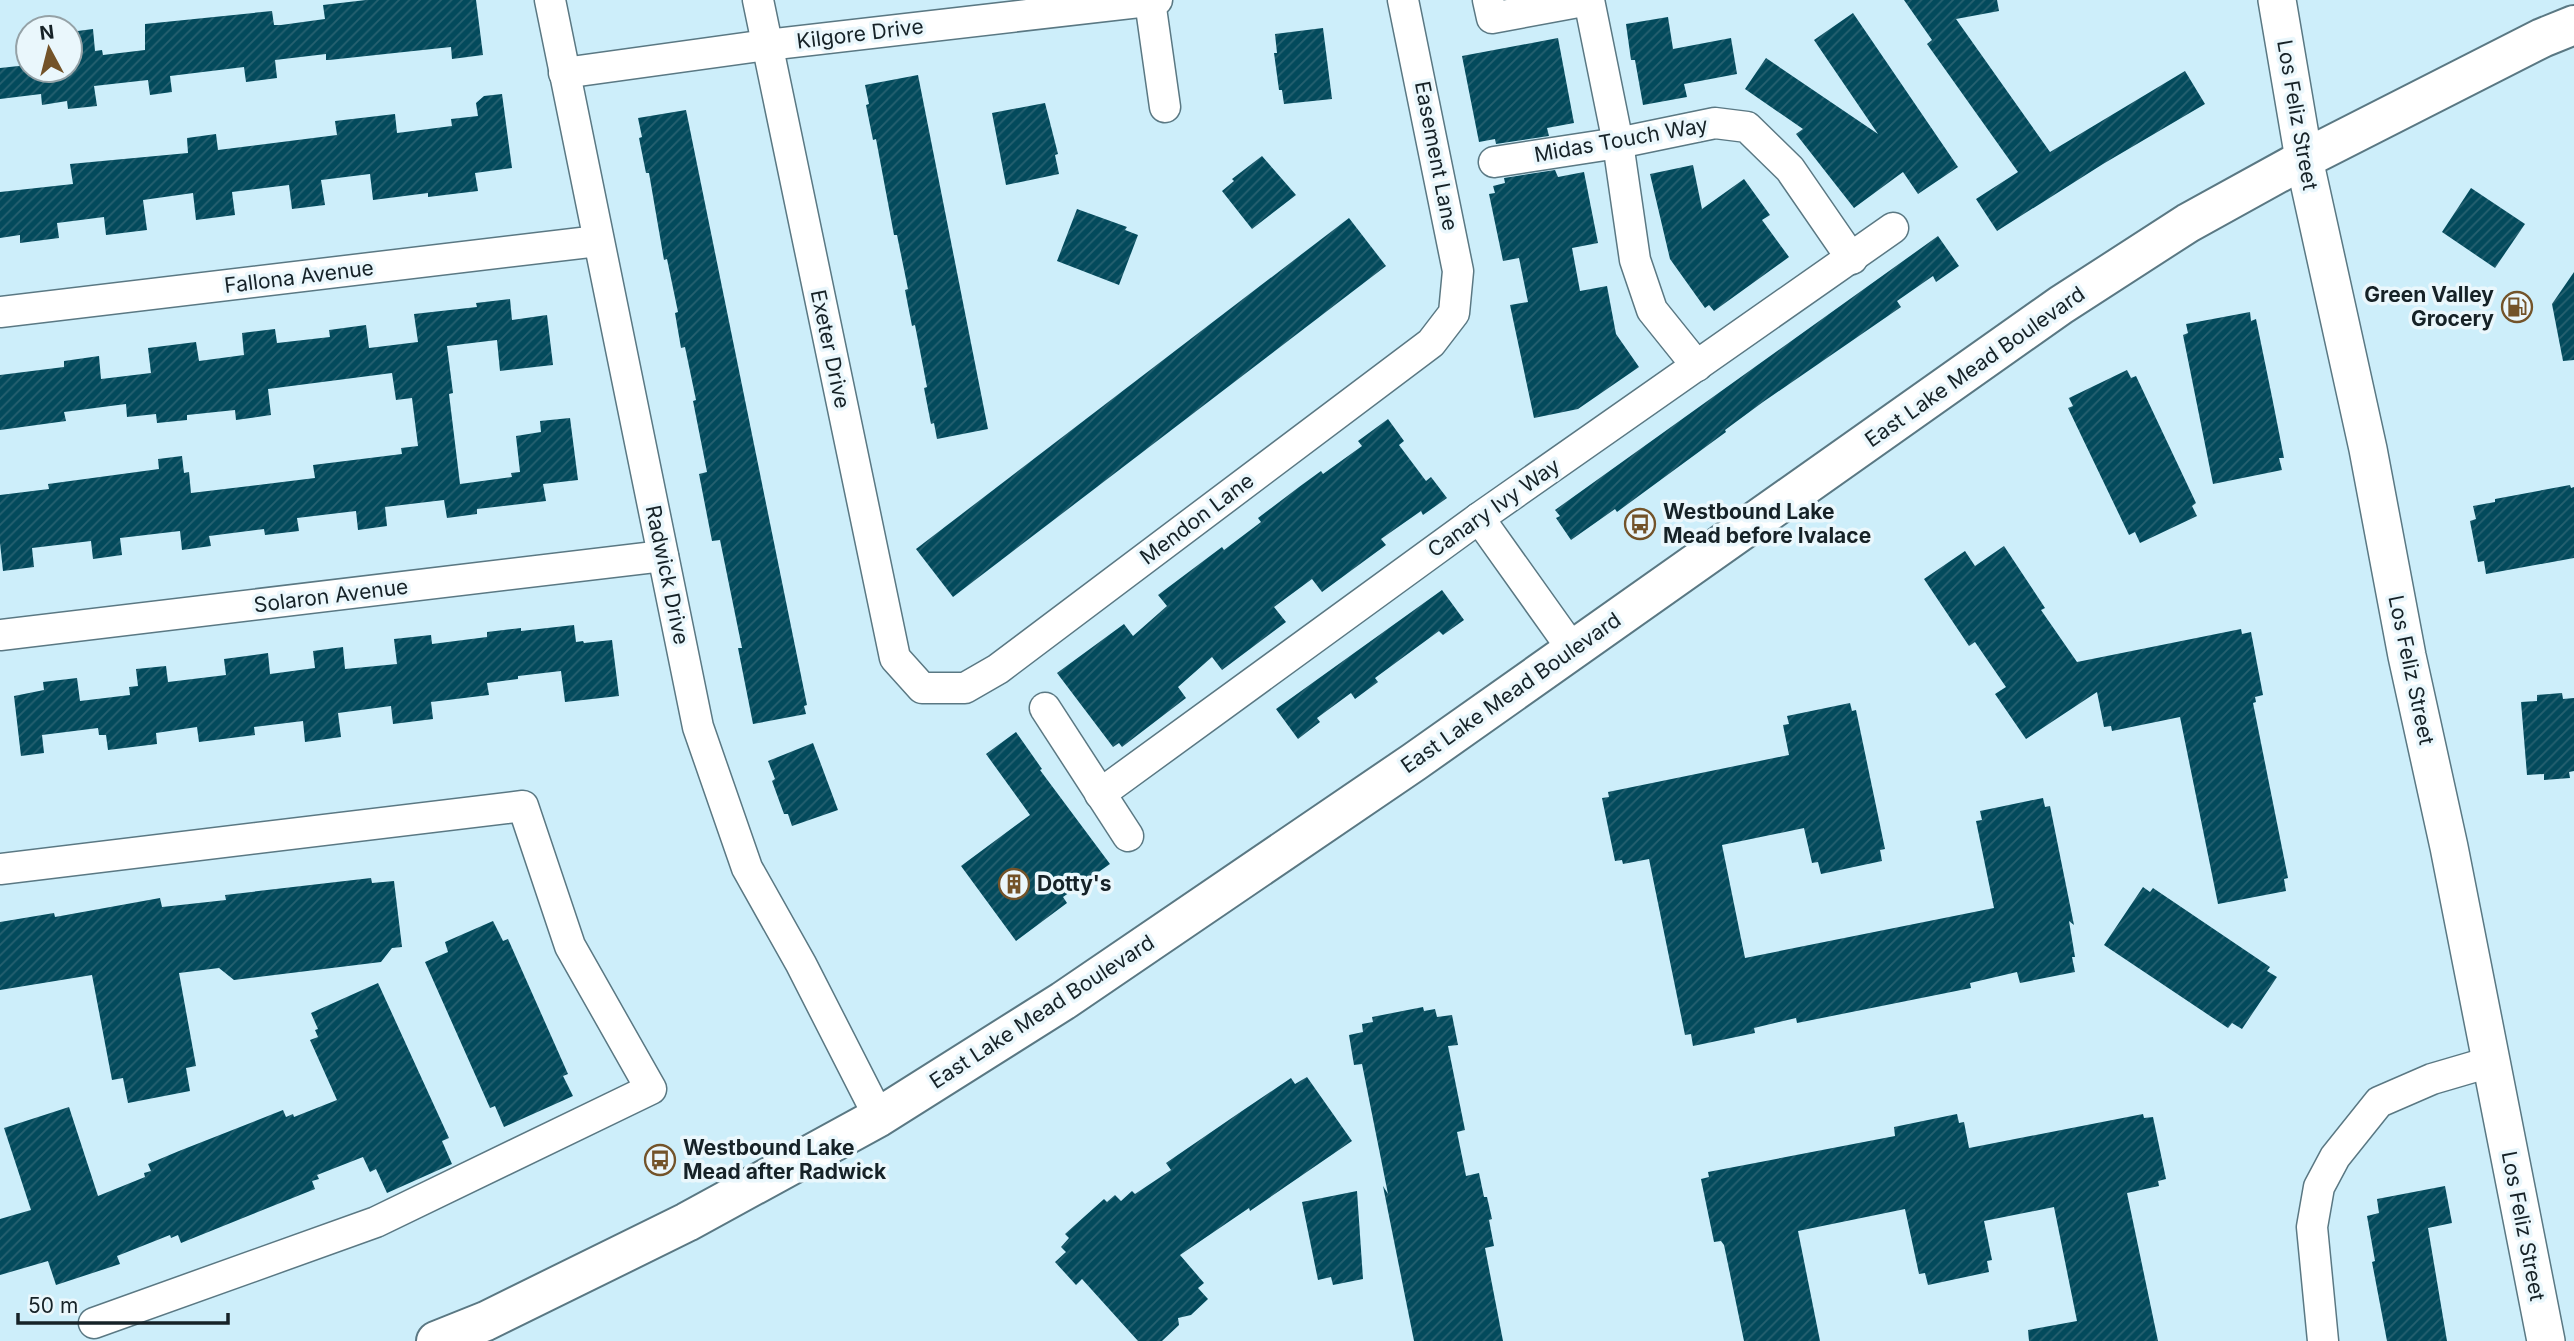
<svg xmlns="http://www.w3.org/2000/svg" width="2574" height="1341" font-family="Inter,sans-serif">
  <defs>
    <pattern id="building-hatch" width="6" height="6" patternUnits="userSpaceOnUse" patternTransform="scale(1.75)"><rect width="6" height="6" fill="#034a5c"/><path d="M-1 1l2-2M0 6l6-6M5 7l2-2" fill="none" stroke="#276170"/></pattern>
  </defs>
  <rect width="100%" height="100%" fill="#cdeefa"/>
  <g fill="url(#building-hatch)">
    <polygon points="366,0 476,0 483,55 452,59 451,47 329,60 326,60 326,54 275,60 277,78 246,82 244,67 170,76 172,92 150,95 148,80 94,86 97,106 68,109 67,101 42,105 41,94 0,99 0,68 28,65 28,70 70,70 70,32 93,29 95,51 102,50 103,55 145,50 145,24 272,11 274,25 281,25 325,19 323,5"/>
    <polygon points="1904,0 1997,0 1999,11 1956,19 2050,152 2185,71 2205,104 2103,164 1997,231 1976,199 2018,172 1927,44 1932,40"/>
    <polygon points="1853,13 1958,167 1918,194 1903,172 1854,208 1796,134 1803,129 1745,89 1766,58 1878,134 1814,40"/>
    <polygon points="1668,17 1673,49 1731,38 1737,74 1684,84 1687,97 1643,105 1635,60 1631,60 1626,24"/>
    <polygon points="1323,28 1332,99 1284,104 1282,90 1279,90 1274,53 1277,53 1275,34"/>
    <polygon points="1558,38 1574,123 1547,128 1549,136 1496,144 1495,139 1479,142 1462,56"/>
    <polygon points="918,75 988,429 937,439 934,423 931,424 924,388 927,387 915,325 912,326 905,290 908,289 897,235 894,235 876,139 873,140 866,105 869,104 865,85"/>
    <polygon points="502,94 512,168 475,173 478,191 428,197 428,193 373,200 370,174 321,180 325,205 292,209 289,185 232,192 235,215 196,220 193,193 143,200 147,230 106,235 104,217 57,223 59,238 20,243 20,235 0,238 0,192 73,184 70,164 188,153 187,138 216,134 218,150 337,135 335,121 395,114 397,133 452,126 451,119 478,116 476,103 484,96"/>
    <polygon points="1045,103 1058,154 1055,155 1059,174 1006,185 992,113"/>
    <polygon points="686,110 807,705 804,706 806,714 753,724 738,648 742,648 720,540 712,541 699,474 707,472 693,401 696,400 685,347 681,348 675,313 678,312 667,259 664,260 649,173 646,173 639,138 642,137 638,118"/>
    <polygon points="1262,156 1296,195 1252,229 1222,191 1234,181 1232,179"/>
    <polygon points="1693,165 1702,209 1744,179 1770,215 1762,220 1789,257 1714,311 1709,305 1705,308 1670,259 1650,174"/>
    <polygon points="1555,170 1558,177 1584,172 1598,243 1572,248 1580,291 1607,286 1616,334 1639,367 1578,409 1534,418 1510,305 1528,302 1519,258 1503,261 1489,194 1495,193 1493,186 1505,183 1504,178"/>
    <polygon points="2471,188 2525,224 2495,268 2442,232"/>
    <polygon points="1077,209 1127,227 1125,230 1138,235 1119,285 1057,261"/>
    <polygon points="1349,218 1386,266 953,597 916,549"/>
    <polygon points="1938,236 1959,266 1936,282 1933,276 1897,301 1901,307 1763,402 1725,430 1726,432 1617,512 1615,509 1571,540 1556,518 1560,516 1555,510"/>
    <polygon points="2574,272 2574,360 2563,361 2552,304"/>
    <polygon points="510,299 512,320 547,315 553,365 500,371 497,340 447,346 453,393 449,394 460,484 512,477 511,473 520,472 516,436 541,432 540,421 570,418 578,480 543,484 546,501 477,509 477,514 447,518 444,500 385,507 387,526 358,530 356,511 297,518 299,531 265,535 264,529 209,536 211,546 182,550 180,531 120,538 122,555 93,559 91,541 32,548 34,567 3,571 0,543 0,495 49,489 48,484 159,469 158,459 182,456 184,473 189,472 191,493 315,478 313,465 402,454 401,448 418,446 412,398 396,400 392,373 268,389 271,415 236,420 235,410 187,415 187,420 157,423 156,414 127,417 126,404 64,412 66,421 0,430 0,375 64,367 64,361 99,356 101,379 151,373 148,348 196,342 199,361 244,355 242,333 275,329 277,343 330,337 329,330 366,325 369,348 418,342 414,314 477,307 476,303"/>
    <polygon points="2250,312 2251,321 2256,319 2272,397 2284,458 2279,458 2282,470 2213,484 2183,335 2188,333 2186,324"/>
    <polygon points="2127,370 2131,378 2136,376 2196,503 2192,506 2197,516 2140,543 2135,532 2129,535 2068,408 2073,406 2069,398"/>
    <polygon points="1388,419 1404,441 1399,445 1426,481 1431,477 1447,498 1423,515 1421,511 1381,539 1386,545 1322,592 1312,579 1274,607 1286,622 1222,670 1212,657 1178,687 1186,698 1122,747 1119,743 1113,747 1057,673 1124,624 1133,636 1167,606 1158,595 1222,547 1224,550 1261,522 1258,518 1299,487 1321,471 1323,474 1362,446 1358,441"/>
    <polygon points="2570,485 2571,488 2574,487 2574,558 2486,574 2484,561 2478,562 2470,521 2476,519 2473,506 2495,502 2495,499"/>
    <polygon points="2004,546 2045,608 2041,610 2077,662 2241,629 2242,634 2251,632 2263,695 2255,697 2256,702 2253,703 2288,878 2284,879 2286,891 2218,904 2180,717 2112,731 2111,726 2104,727 2097,692 2026,739 1995,694 2006,687 1975,642 1969,646 1924,579 1965,551 1975,566"/>
    <polygon points="1442,590 1464,620 1443,635 1439,631 1375,678 1378,682 1355,699 1351,693 1317,718 1320,722 1298,739 1276,709"/>
    <polygon points="574,625 576,642 583,641 584,643 612,640 619,696 565,702 561,671 518,676 518,679 487,683 489,695 431,702 433,719 393,724 391,706 338,713 341,737 305,742 303,721 254,727 255,735 199,742 197,727 156,733 157,744 108,750 106,735 99,735 98,728 42,735 44,753 21,756 14,696 44,690 43,682 77,678 80,701 130,695 129,687 138,686 136,669 166,666 168,682 226,675 224,659 268,653 270,674 315,668 313,651 343,647 345,669 397,664 394,639 431,635 432,644 487,637 487,632 521,628 521,631"/>
    <polygon points="2562,693 2563,699 2574,698 2574,771 2569,772 2570,778 2544,780 2544,774 2527,775 2521,702 2537,701 2537,695"/>
    <polygon points="1850,703 1852,711 1856,710 1885,849 1880,850 1882,861 1821,874 1818,862 1812,863 1804,828 1722,845 1745,958 1994,908 1976,821 1982,820 1980,811 2043,798 2045,807 2050,806 2074,925 2069,921 2075,957 2072,957 2075,972 2020,983 2017,972 1970,983 1971,988 1797,1023 1796,1018 1754,1028 1755,1033 1693,1046 1691,1034 1685,1035 1649,859 1623,864 1622,860 1615,861 1602,798 1609,797 1608,792 1789,755 1783,725 1789,724 1787,716"/>
    <polygon points="1016,732 1042,769 1040,770 1110,864 1063,897 1067,903 1016,941 961,866 1030,815 986,754"/>
    <polygon points="813,743 838,810 792,826 788,814 784,814 772,781 775,779 768,761"/>
    <polygon points="371,878 372,883 394,881 402,947 392,948 381,962 234,980 219,968 179,973 196,1066 186,1068 190,1091 128,1103 123,1078 112,1080 92,975 0,990 0,922 54,913 55,917 160,898 162,907 226,900 225,895"/>
    <polygon points="2143,887 2150,892 2153,888 2270,967 2267,971 2277,977 2242,1029 2232,1023 2228,1028 2104,945"/>
    <polygon points="493,921 503,941 508,939 568,1074 563,1076 573,1096 504,1127 495,1106 490,1108 425,962 448,952 445,942"/>
    <polygon points="378,983 449,1138 442,1141 452,1164 387,1193 376,1169 370,1172 363,1157 317,1175 319,1179 312,1181 315,1189 181,1243 178,1235 171,1238 170,1235 117,1256 120,1264 56,1285 48,1261 0,1275 0,1219 31,1210 4,1128 69,1107 98,1196 145,1177 144,1173 151,1171 148,1164 179,1151 283,1110 286,1117 293,1114 294,1117 337,1100 310,1040 318,1037 315,1030 318,1029 311,1013"/>
    <polygon points="1423,1007 1424,1011 1435,1009 1437,1017 1452,1015 1458,1045 1448,1046 1465,1130 1457,1132 1466,1176 1479,1173 1484,1197 1487,1197 1492,1219 1489,1220 1494,1246 1485,1248 1503,1341 1414,1341 1383,1186 1388,1194 1362,1064 1354,1065 1349,1035 1363,1032 1362,1024 1373,1022 1372,1017"/>
    <polygon points="1307,1077 1352,1141 1250,1211 1249,1208 1180,1255 1204,1283 1198,1288 1208,1299 1191,1315 1178,1318 1179,1325 1162,1341 1138,1341 1082,1279 1076,1285 1055,1262 1066,1252 1061,1247 1069,1238 1065,1234 1104,1199 1107,1202 1115,1195 1121,1201 1132,1191 1135,1194 1171,1170 1166,1163 1239,1113 1291,1078 1295,1084"/>
    <polygon points="1957,1114 1959,1123 1964,1122 1969,1148 2143,1114 2144,1118 2153,1117 2166,1179 2158,1181 2159,1186 2127,1193 2158,1341 2029,1341 2028,1330 2077,1321 2054,1207 1984,1221 1992,1260 1987,1261 1989,1272 1928,1285 1925,1273 1919,1274 1905,1209 1798,1231 1820,1341 1744,1341 1724,1245 1721,1241 1714,1242 1701,1179 1709,1177 1708,1172 1895,1136 1894,1127"/>
    <polygon points="2445,1186 2452,1223 2428,1228 2447,1341 2387,1341 2372,1262 2375,1261 2367,1216 2379,1213 2377,1199"/>
    <polygon points="1357,1191 1363,1279 1333,1285 1331,1277 1318,1280 1302,1202"/>
  </g>
  <g fill="none" stroke-linecap="round" stroke-linejoin="round">
    <g stroke="#5a7883" stroke-width="33">
      <g id="minor">
        <polyline points="550,0 698,727 747,868 801,964 879,1117"/>
        <polyline points="758,0 895,658 922,688 965,688 998,669 1431,343 1454,313 1458,271 1403,0"/>
        <polyline points="1488,0 1492,18 1589,0"/>
        <polyline points="1589,0 1618,143 1635,260 1652,310 1697,366"/>
        <polyline points="1150,1 1165,107"/>
        <polyline points="564,73 767,45 1157,0"/>
        <polyline points="1494,162 1618,143 1715,123 1747,127 1790,169 1852,259"/>
        <polyline points="0,312 598,241"/>
        <polyline points="1479,518 1573,650"/>
        <polyline points="0,635 663,556"/>
        <polyline points="1045,708 1128,836"/>
        <polyline points="1100,794 1479,518 1893,228"/>
        <polyline points="0,869 523,806 570,946 651,1089 376,1222 94,1323"/>
        <polyline points="2323,1341 2312,1227 2319,1187 2335,1157 2379,1102 2432,1079 2490,1062"/>
      </g>
    </g>
    <g stroke="#5a7883" stroke-width="40">
      <polyline id="tertiary" points="2277,0 2304,159 2368,449 2407,656 2449,847 2546,1341"/>
    </g>
    <g stroke="#5a7883" stroke-width="42">
      <polyline id="secondary" points="436,1341 486,1321 687,1222 879,1117 1063,1001 1414,762 2061,305 2188,223 2304,159 2542,38 2574,25"/>
    </g>
    <use href="#minor" stroke="#fff" stroke-width="30"/>
    <use href="#tertiary" stroke="#fff" stroke-width="37"/>
    <use href="#secondary" stroke="#fff" stroke-width="38"/>
  </g>
  <defs>
    <g id="fuel-ring" transform="scale(1.575)"><circle r="9.5" fill="#eaf7fc" stroke="#735329" stroke-width="1.5"/><path d="M-5.5-6h7V0h2V4h1.3V-2.5L3-4.5l.8-.8L6-3V5H2.5V1h-1V6h-7ZM-4.2-4.7v3.2H.2V-4.7Z" fill="#735329"/></g>
    <g id="bus-ring" transform="scale(1.575)"><circle r="9.5" fill="#eaf7fc" stroke="#735329" stroke-width="1.5"/><path d="M-5-6H5V4H4V6H2V4H-2V6H-4V4H-5ZM-3.5-4V0h7V-4ZM-3.5 1.2v1.5H-2V1.2ZM2 1.2v1.5H3.5V1.2Z" fill="#735329"/></g>
    <g id="building-ring" transform="scale(1.575)"><circle r="9.5" fill="#eaf7fc" stroke="#735329" stroke-width="1.5"/><path d="M-4-6H4V6H1V3H-1V6H-4ZM-2.5-4.3h1.7v1.8h-1.7ZM.8-4.3h1.7v1.8H.8ZM-2.5-1h1.7V.8h-1.7ZM.8-1h1.7V.8H.8Z" fill="#735329"/></g>
  </defs>
  <g fill-rule="evenodd">
    <use href="#fuel-ring" x="2517" y="307"/>
    <use href="#bus-ring" x="1640" y="524"/>
    <use href="#building-ring" x="1014" y="884"/>
    <use href="#bus-ring" x="660" y="1160"/>
  </g>
  <g text-anchor="middle" stroke-width="7" stroke-linejoin="round" paint-order="stroke">
    <g font-size="21" fill="#162227" stroke="#eaf7fc">
      <text transform="translate(860 34) rotate(-7)" y="7">Kilgore Drive</text>
      <text transform="translate(2297 115) rotate(80)" y="7">Los Feliz Street</text>
      <text transform="translate(1621 140) rotate(-10)" y="7">Midas Touch Way</text>
      <text transform="translate(1436 156) rotate(79)" y="7">Easement Lane</text>
      <text transform="translate(299 277) rotate(-7)" y="7">Fallona Avenue</text>
      <text transform="translate(830 349) rotate(78)" y="7">Exeter Drive</text>
      <text transform="translate(1975 367) rotate(-35)" y="7">East Lake Mead Boulevard</text>
      <text transform="translate(1494 508) rotate(-35)" y="7">Canary Ivy Way</text>
      <text transform="translate(1197 519) rotate(-37)" y="7">Mendon Lane</text>
      <text transform="translate(667 575) rotate(78)" y="7">Radwick Drive</text>
      <text transform="translate(331 596) rotate(-7)" y="7">Solaron Avenue</text>
      <text transform="translate(2411 670) rotate(78)" y="7">Los Feliz Street</text>
      <text transform="translate(1511 693) rotate(-35)" y="7">East Lake Mead Boulevard</text>
      <text transform="translate(1042 1012) rotate(-33)" y="7">East Lake Mead Boulevard</text>
      <text transform="translate(2523 1226) rotate(79)" y="7">Los Feliz Street</text>
    </g>
    <g font-size="21" font-weight="bold" fill="#162227" stroke="#eaf7fc" text-anchor="start">
      <text x="2494" y="302" text-anchor="end">Green Valley<tspan x="2494" dy="24">Grocery</tspan></text>
      <text x="1663" y="519">Westbound Lake<tspan x="1663" dy="24">Mead before Ivalace</tspan></text>
      <text x="1037" y="891">Dotty's</text>
      <text x="683" y="1155">Westbound Lake<tspan x="683" dy="24">Mead after Radwick</tspan></text>
    </g>
  </g>
  <g transform="translate(49 49) rotate(353)"><circle r="33" fill="#eaf7fc" stroke="#95a2a7" stroke-width="2"/>
  <path d="M0-5L12 26L0 18L-12 26Z" fill="#735329"/>
  <text y="-10" font-size="19" font-weight="bold" text-anchor="middle" fill="#162227">N</text>
  </g>
  <path d="M18 1313v10h210v-10" fill="none" stroke="#162227" stroke-width="3.5"/>
  <text x="28" y="1313" font-size="21" fill="#162227" stroke="#eaf7fc" stroke-width="5" paint-order="stroke">50 m</text>
</svg>
